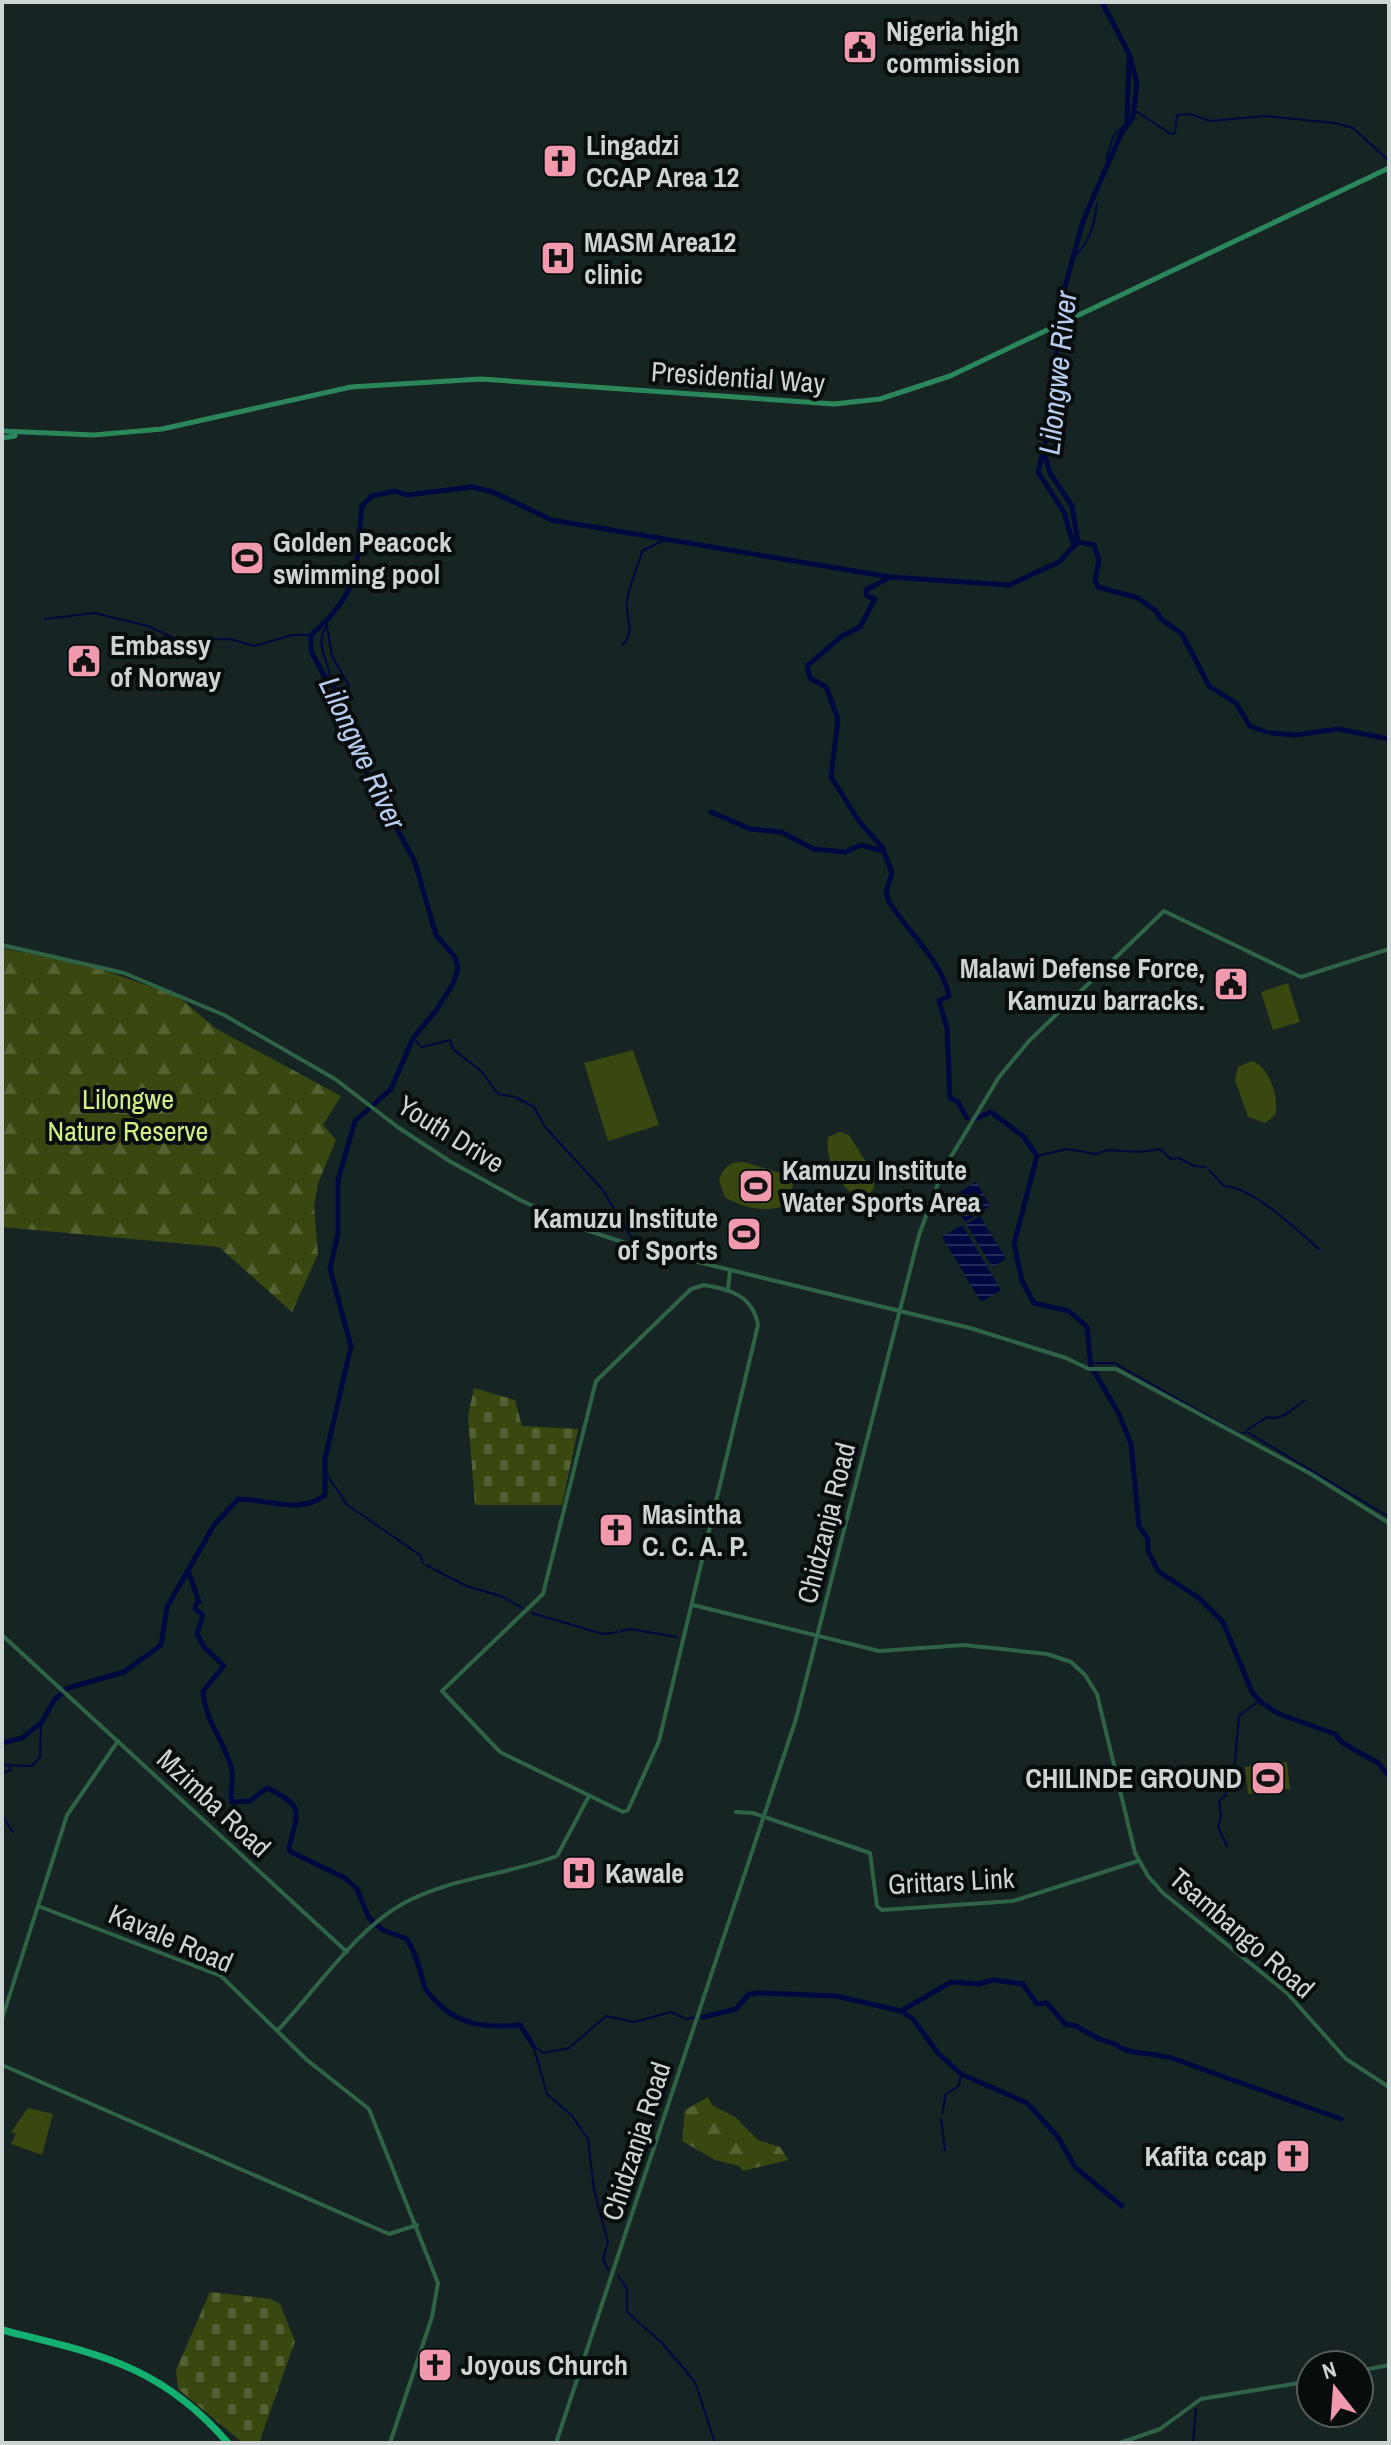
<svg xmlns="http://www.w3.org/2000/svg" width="1391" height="2445" font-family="'Archivo Narrow',sans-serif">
  <defs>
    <pattern id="forest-firs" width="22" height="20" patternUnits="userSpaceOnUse" patternTransform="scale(2)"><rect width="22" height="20" fill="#394710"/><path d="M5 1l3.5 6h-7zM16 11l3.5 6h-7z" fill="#546132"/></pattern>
    <pattern id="cemetery-stones" width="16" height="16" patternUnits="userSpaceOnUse" patternTransform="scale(2)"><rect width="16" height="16" fill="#394710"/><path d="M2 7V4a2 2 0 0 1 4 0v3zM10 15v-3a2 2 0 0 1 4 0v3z" fill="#546132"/></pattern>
    <pattern id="water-rules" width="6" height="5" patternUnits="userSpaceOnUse" patternTransform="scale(2)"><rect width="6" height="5" fill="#00083f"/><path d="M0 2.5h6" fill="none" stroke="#242b5a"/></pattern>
  </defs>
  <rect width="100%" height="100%" fill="#172424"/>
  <g fill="url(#forest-firs)">
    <polygon points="2,948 94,967 178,996 215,1028 341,1096 323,1125 336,1140 318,1183 314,1207 318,1254 292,1312 219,1247 2,1227"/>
    <polygon points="708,2097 712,2105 735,2117 758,2140 780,2147 788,2160 743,2171 739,2166 715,2160 682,2141 685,2110"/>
  </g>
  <g fill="url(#cemetery-stones)">
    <polygon points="474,1388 515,1400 522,1426 578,1429 562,1505 475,1505 468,1416"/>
    <polygon points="210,2292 271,2299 280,2304 295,2341 259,2443 243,2443 178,2389 176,2370"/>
  </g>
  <g fill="#394710">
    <polygon points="1288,983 1300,1022 1273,1030 1261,992"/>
    <polygon points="633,1050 659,1125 608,1141 584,1063"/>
    <path d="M1252,1061C1269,1066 1280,1099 1275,1115L1265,1123L1248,1117L1235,1080L1238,1067Z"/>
    <path d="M840,1132L849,1135L873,1173L874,1188L867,1197C842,1198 824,1160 828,1137Z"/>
    <path d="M744,1162L787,1175L793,1185L789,1202C773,1216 740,1207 725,1197L719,1181C722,1168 730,1161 744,1162Z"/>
    <polygon points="1287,1762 1290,1789 1248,1794 1245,1767"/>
    <polygon points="28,2108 53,2114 42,2155 11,2144 16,2134 11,2132"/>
  </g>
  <g fill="url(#water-rules)">
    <polygon points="976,1182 990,1206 965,1222 950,1198"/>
    <polygon points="980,1216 1006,1259 992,1267 966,1224"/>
    <polygon points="962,1225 1001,1290 981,1302 942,1237"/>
  </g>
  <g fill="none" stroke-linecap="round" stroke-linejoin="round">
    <g stroke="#00083f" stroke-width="2">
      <polyline points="1134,110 1171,134 1175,133 1177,115 1190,114 1210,121 1265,116 1335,123 1353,128 1389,161"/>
      <polyline points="1106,159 1114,135 1127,123"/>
      <path d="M1074,256C1089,245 1095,221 1097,203"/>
      <polyline points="45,619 94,613 148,626 178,640 230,639 254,646 292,635 311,635"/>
      <polyline points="326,621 332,656 349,686 344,699"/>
      <path d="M327,625C312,646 332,664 331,684"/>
      <path d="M623,645C636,629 625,619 627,602C629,583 638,569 642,551L666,539"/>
      <polyline points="413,1038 422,1047 450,1040 453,1049 482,1072 498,1094 515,1097 534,1107 545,1127 602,1189 633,1240"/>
      <polyline points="1037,1156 1067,1149 1096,1154 1107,1150 1140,1152 1160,1149 1171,1159 1179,1158 1194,1166 1206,1167"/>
      <path d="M1209,1170L1224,1186C1253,1187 1298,1231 1319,1249"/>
      <polyline points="1091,1363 1114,1363"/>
      <polyline points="1116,1364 1240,1434 1247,1432 1389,1517"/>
      <path d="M1247,1430L1267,1417C1283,1422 1292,1408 1305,1400"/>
      <path d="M325,1469C329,1483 340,1490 346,1504L420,1555L423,1563"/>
      <polyline points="426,1565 466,1586 501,1596 524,1609"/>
      <polyline points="532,1613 603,1634 618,1632"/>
      <polyline points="621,1631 630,1629 677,1637"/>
      <polyline points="2,1765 32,1766 40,1757 41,1723"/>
      <polyline points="2,1773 11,1770 9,1766"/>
      <polyline points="2,1816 13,1832"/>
      <polyline points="1227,1846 1218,1827 1221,1815 1219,1801 1226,1795 1226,1774 1234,1772 1239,1716 1260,1700"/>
      <polyline points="533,2045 547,2094 572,2116 588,2139 594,2190 608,2242 603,2259 608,2270"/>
      <polyline points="534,2046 543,2053 569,2048 606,2016 634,2022 671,2012 686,2019 695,2017"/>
      <polyline points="942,2114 946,2094 959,2086 961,2074"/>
      <polyline points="941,2119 945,2150"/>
      <polyline points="618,2275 627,2289 627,2312 662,2343 695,2382 715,2443"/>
      <polyline points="1193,2443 1196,2409"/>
    </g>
    <g stroke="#00083f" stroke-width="5">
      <polyline points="1127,122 1129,57"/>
      <polyline points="1044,448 1038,472 1064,512 1074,547"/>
      <polyline points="1078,542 1094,545 1099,560 1095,580 1098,587 1138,598 1156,611 1161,619 1182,634 1209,686 1236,703 1250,726 1266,732"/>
      <path d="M890,577L866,590L867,596L875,599L860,627L842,636L807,666L810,678L826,687L838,719L831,777L859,821L882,847L892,873L886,892L889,902C908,932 942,961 949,996L939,1001L947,1028L950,1098L958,1102L967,1118"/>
      <polyline points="1271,733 1296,735 1338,729 1389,739"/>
      <polyline points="711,812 750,829 781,832 814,849 845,852 861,845 883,851"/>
      <polyline points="975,1119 991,1112 1024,1137 1037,1156 1014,1244 1022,1281 1034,1303 1069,1311 1087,1327 1091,1366 1119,1414 1131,1444 1139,1526 1148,1539 1148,1551 1158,1571 1199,1598 1223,1622 1252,1692 1262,1703 1279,1714 1335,1734 1343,1743 1378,1763 1389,1776"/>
      <polyline points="189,1573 199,1602"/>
      <path d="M196,1604L195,1609L203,1615L197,1634L204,1647L224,1666L203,1691C204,1719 226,1744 232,1770C234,1781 229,1793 232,1802L250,1801L267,1788C305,1806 298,1811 289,1848L291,1852L345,1878L357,1889L369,1918L383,1930L407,1939C416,1954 420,1969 424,1986C426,1992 431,1996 435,2000C458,2026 488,2028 520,2025L533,2045"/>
      <path d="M2,1743L22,1738L41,1723L55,1699L68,1688L124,1672L161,1645L167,1607L214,1525L238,1499C267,1499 300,1515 325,1495V1459L351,1346L330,1269L338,1233V1180L355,1121L391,1089L413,1038L435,1012L453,984L458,968L455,957L436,935L415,862L363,766L344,699L325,677L311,651V635C362,591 356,567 362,506L372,496L395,491L407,495L472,487L493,492L552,520L890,577L1009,585L1059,562L1078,542L1072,506L1050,473L1044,453L1064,291L1083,221L1121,134L1133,117L1137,84L1130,56L1102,2"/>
      <polyline points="901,2011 951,1982 979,1984 993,1980 1023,1984 1037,2004 1047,2003 1065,2024 1076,2026 1099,2039"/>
      <polyline points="703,2017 736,2009 749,1994 759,1993 836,1996 901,2011 913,2019 937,2052 961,2074 1027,2103"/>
      <polyline points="1100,2039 1117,2045"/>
      <path d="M1119,2047C1134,2055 1149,2052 1165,2057"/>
      <polyline points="1169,2057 1341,2119"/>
      <polyline points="1030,2106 1058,2137 1075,2167 1122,2206"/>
    </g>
    <g stroke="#2e6346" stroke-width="4">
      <polyline points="2,945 124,973 224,1015 335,1079 399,1128 451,1162 520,1200 586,1230 644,1249 970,1328 1066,1358 1089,1369 1116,1369 1311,1474 1389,1523"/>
      <path d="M704,1285C730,1289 753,1296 758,1325L659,1741L628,1810L623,1812L500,1752L442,1691L543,1594L596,1381L691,1289Z"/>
      <polyline points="728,1289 730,1271"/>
      <polyline points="693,1605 879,1651 964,1645 1047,1654 1071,1662 1085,1675 1097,1694 1135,1853 1148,1876 1163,1893 1287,1993 1346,2059 1389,2087"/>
      <polyline points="2,1635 347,1952"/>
      <polyline points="736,1812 753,1813 870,1853 877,1906 882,1910 1013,1901 1138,1861"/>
      <polyline points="38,1906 221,1976 307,2060 369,2109 438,2283 432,2317 390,2443"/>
      <polyline points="2,2019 67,1815 118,1741"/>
      <path d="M278,2030C316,1990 356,1929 404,1903C453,1877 507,1875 557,1856L589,1796"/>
      <polyline points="2,2065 389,2234 417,2225"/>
      <polyline points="1359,2371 1389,2365"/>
      <polyline points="556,2443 796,1719 919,1235 943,1170 999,1077 1029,1041 1164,911 1301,977 1389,949"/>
      <polyline points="1120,2443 1160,2429 1201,2399 1311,2381"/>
    </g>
    <g stroke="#2b8759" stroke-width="5">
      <polyline points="2,431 94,435 162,429 351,387 481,379 834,404 880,399 950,376 1389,168"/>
      <polyline points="2,438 15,436"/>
    </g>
    <path stroke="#14b06f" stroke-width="7" d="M2,2330C97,2354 160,2364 228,2443"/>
  </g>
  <defs>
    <g id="civic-square" transform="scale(1.8)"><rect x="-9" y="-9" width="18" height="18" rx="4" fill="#f29aad" stroke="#070c0c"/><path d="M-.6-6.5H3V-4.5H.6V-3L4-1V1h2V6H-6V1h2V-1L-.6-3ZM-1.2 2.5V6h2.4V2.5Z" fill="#111"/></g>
    <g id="church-square" transform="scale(1.8)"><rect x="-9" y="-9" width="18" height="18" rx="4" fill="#f29aad" stroke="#070c0c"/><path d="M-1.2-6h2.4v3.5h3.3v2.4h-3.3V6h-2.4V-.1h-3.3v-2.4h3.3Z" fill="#111"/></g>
    <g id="hospital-square" transform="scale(1.8)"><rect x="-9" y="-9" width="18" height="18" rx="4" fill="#f29aad" stroke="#070c0c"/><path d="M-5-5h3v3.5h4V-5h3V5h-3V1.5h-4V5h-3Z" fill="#111"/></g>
    <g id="stadium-square" transform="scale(1.8)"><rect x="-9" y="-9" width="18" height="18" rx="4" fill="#f29aad" stroke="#070c0c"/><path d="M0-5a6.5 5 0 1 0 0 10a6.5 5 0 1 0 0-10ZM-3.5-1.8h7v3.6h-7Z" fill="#111"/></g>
  </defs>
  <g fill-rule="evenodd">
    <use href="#civic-square" x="860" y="47"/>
    <use href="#church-square" x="560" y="161"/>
    <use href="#hospital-square" x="558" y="258"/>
    <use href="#stadium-square" x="247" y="558"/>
    <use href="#civic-square" x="84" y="661"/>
    <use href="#civic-square" x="1231" y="984"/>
    <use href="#stadium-square" x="756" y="1186"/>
    <use href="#stadium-square" x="744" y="1234"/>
    <use href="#church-square" x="616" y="1530"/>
    <use href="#stadium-square" x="1268" y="1778"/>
    <use href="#hospital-square" x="579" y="1873"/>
    <use href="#church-square" x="1293" y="2156"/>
    <use href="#church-square" x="435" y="2365"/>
  </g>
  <g text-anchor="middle" stroke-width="8" stroke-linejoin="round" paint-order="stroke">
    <g font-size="28" font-weight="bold" fill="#ccd5d4" stroke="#070c0c" text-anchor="start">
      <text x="886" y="41">Nigeria high<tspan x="886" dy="32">commission</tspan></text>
      <text x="586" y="155">Lingadzi<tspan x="586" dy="32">CCAP Area 12</tspan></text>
      <text x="584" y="252">MASM Area12<tspan x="584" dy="32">clinic</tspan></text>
      <text x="273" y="552">Golden Peacock<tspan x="273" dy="32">swimming pool</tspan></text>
      <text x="110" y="655">Embassy<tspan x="110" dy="32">of Norway</tspan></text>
      <text x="1205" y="978" text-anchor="end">Malawi Defense Force,<tspan x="1205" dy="32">Kamuzu barracks.</tspan></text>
      <text x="782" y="1180">Kamuzu Institute<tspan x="782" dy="32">Water Sports Area</tspan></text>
      <text x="718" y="1228" text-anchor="end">Kamuzu Institute<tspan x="718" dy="32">of Sports</tspan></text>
      <text x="642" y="1524">Masintha<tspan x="642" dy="32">C. C. A. P.</tspan></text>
      <text x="1242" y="1788" text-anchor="end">CHILINDE GROUND</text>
      <text x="605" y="1883">Kawale</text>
      <text x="1267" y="2166" text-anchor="end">Kafita ccap</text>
      <text x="461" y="2375">Joyous Church</text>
    </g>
    <g font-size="28" fill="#ccd5d4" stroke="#070c0c">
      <text transform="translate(738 377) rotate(4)" y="10">Presidential Way</text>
      <text transform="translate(451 1134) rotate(32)" y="10">Youth Drive</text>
      <text transform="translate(826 1523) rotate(-76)" y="10">Chidzanja Road</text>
      <text transform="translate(214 1803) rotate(43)" y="10">Mzimba Road</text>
      <text transform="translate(951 1881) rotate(-3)" y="10">Grittars Link</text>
      <text transform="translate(1242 1933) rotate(41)" y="10">Tsambango Road</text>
      <text transform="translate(171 1938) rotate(23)" y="10">Kavale Road</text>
      <text transform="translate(636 2141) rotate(-72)" y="10">Chidzanja Road</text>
    </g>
    <g font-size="28" fill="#d0ef87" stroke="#070c0c">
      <text x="128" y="1109">Lilongwe<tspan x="128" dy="32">Nature Reserve</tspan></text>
    </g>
    <g font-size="30" font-style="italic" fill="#b8ccef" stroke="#070c0c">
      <text transform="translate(1058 373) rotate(-84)" y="10">Lilongwe River</text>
      <text transform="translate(362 753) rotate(65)" y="10">Lilongwe River</text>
    </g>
  </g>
  <rect width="1391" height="2445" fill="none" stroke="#ccd5d4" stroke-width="8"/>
  <g transform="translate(1335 2389) rotate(343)"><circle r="38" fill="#070c0c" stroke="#565c5c" stroke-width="2"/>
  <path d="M0-6L14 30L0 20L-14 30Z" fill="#f29aad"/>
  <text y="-12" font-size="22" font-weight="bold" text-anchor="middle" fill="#ccd5d4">N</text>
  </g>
</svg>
